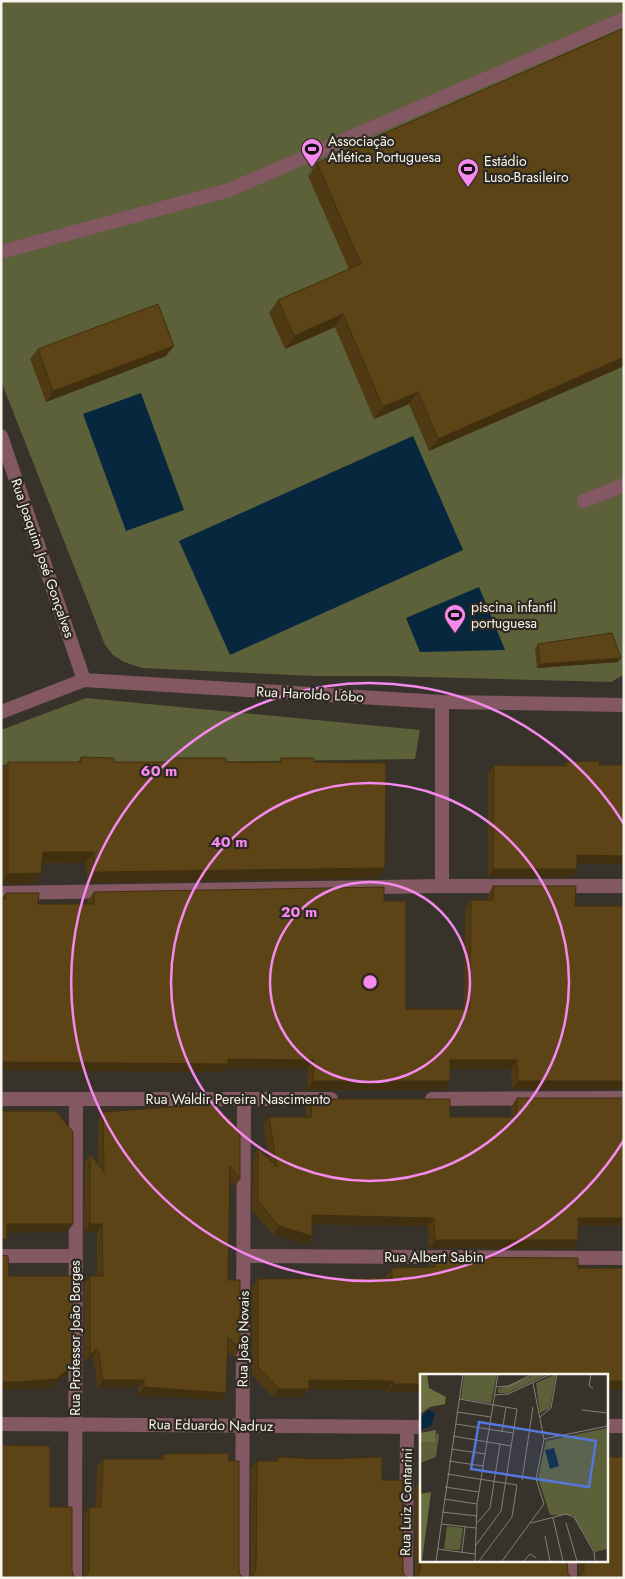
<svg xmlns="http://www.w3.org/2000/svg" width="625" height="1579" font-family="Jost,sans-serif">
  <rect width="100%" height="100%" fill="#38332a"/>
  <g fill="#5c6139">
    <polygon points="1,1 624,1 623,675 611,682 388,676 314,676 142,668 124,662 113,655 105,645 1,381"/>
    <polygon points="86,698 420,730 415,759 1,765 1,730"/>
  </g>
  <g fill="#06273d">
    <polygon points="141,393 184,510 126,531 83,414"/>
    <polygon points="413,436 463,550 230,655 179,541"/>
    <polygon points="479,587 505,650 420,652 406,618"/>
  </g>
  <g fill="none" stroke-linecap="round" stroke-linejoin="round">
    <g stroke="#835863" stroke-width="14">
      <polyline points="1,252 229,190 624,19"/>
      <polyline points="584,501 624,485"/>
    </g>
    <g stroke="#835863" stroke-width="14">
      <polyline points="1,436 84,680"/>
      <polyline points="442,702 442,886"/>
      <polyline points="1,712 84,680 442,702 624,705"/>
      <polyline points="1,893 442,886 624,886"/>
      <polyline points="1,1099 331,1099"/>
      <polyline points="432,1099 624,1098"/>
      <polyline points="1,1256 76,1256"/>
      <polyline points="244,1256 624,1258"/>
      <polyline points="570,1560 570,1578"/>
      <polyline points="75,1578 76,1099"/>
      <polyline points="242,1578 244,1099"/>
      <polyline points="406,1578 407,1427"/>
    </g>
    <g stroke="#835863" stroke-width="14">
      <polyline points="1,1424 421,1427"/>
      <polyline points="606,1426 624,1426"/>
    </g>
  </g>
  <g fill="#503a13">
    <polygon points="624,28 624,366 429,451 409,404 374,419 335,327 285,349 269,313 278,300 349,269 308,176 317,163"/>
    <polygon points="38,349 166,356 46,402 30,359"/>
    <polygon points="538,644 618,662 537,668 535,649"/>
    <polygon points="81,757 114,762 167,762 170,758 226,762 278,762 281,758 314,762 378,878 87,883 86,863 42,863 34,884 1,884 1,771 8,762 78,762"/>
    <polygon points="566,762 599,765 624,765 624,864 577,864 577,869 571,877 488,877 488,774 494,765 563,766"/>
    <polygon points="493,886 575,906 624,1089 512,1089 511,1069 450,1069 450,1081 444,1090 307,1090 308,1068 225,1068 222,1072 1,1070 1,899 6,893 38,904 88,904 88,900 94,892 384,901 406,1009 464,1009 465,908 471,900 488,900 488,895"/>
    <polygon points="517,1098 578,1226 572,1249 429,1248 428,1226 312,1224 312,1236 306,1244 273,1235 252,1210 253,1156 258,1148 269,1158 263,1125 269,1117 306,1117 306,1107 312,1099 450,1117 511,1117 511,1107"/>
    <polygon points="103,1112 231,1121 240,1179 235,1187 230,1180 228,1280 240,1350 234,1357 227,1350 221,1400 138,1395 139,1387 98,1388 93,1356 84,1362 84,1284 90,1276 97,1276 97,1232 84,1232 85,1162 90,1154 98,1165 98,1120"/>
    <polygon points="435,1257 578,1268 624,1389 606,1389 606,1375 421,1375 421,1392 387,1392 387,1390 309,1389 303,1397 273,1397 252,1375 252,1287 258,1279 386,1278 386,1276 392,1268 429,1267 429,1266"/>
    <polygon points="164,1454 239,1570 240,1575 84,1578 84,1515 89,1507 96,1507 97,1467 103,1459 160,1459"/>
    <polygon points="278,1457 382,1480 404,1575 251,1578 251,1468 257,1461 275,1461"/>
    <polygon points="421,1480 567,1560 415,1578 415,1488"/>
    <polygon points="579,1560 606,1560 624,1578 579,1578"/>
  </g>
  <g fill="#41300f">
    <polygon points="343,314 335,327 285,349 294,336"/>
    <polygon points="174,346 166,356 46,402 53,391"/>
    <polygon points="624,357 624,366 429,451 438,439"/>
    <polygon points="418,392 409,404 374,419 383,407"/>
    <polygon points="621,658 618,662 537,668 540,664"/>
    <polygon points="43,852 94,852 86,863 36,862"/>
    <polygon points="577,855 624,856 624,864 571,864"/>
    <polygon points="385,868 378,878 87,883 94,872"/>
    <polygon points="493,869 577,869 571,877 488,877"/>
    <polygon points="41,873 34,884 1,884 1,883 8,874"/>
    <polygon points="228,1059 314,1060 308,1068 225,1068 222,1072 1,1070 1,1062"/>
    <polygon points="450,1060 517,1060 511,1069 444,1069"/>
    <polygon points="313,1081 450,1081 444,1090 307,1090"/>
    <polygon points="518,1081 624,1081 624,1089 512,1089"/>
    <polygon points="312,1215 434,1218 428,1226 306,1224"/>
    <polygon points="578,1218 624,1218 624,1226 572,1226"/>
    <polygon points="7,1224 73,1224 67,1232 1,1233"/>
    <polygon points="90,1224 102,1224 97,1232 84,1232"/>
    <polygon points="279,1226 312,1236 306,1244 273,1235"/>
    <polygon points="7,1239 1,1247 1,1242 2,1240"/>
    <polygon points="435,1240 578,1240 572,1249 429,1248"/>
    <polygon points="98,1349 93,1356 84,1362 90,1355"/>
    <polygon points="73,1366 67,1374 50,1388 1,1390 1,1382"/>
    <polygon points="103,1380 144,1380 139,1387 98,1388"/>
    <polygon points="309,1380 393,1381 387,1390 309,1389 303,1397 273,1397 279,1389"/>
    <rect x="606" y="1381" width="18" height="8"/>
    <polygon points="393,1384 421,1384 421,1392 387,1392"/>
    <polygon points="144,1387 226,1393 221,1400 138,1395"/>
  </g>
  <g fill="#5d4416" stroke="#41300f">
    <polygon points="624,28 624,357 438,439 418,392 383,407 343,314 294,336 278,300 361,264 317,163"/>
    <polygon points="158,304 174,346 53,391 38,349"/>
    <polygon points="612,633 621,658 540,664 538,644"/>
    <polygon points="81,757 114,758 114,762 170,762 170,758 226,758 226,762 281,762 281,758 314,758 314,762 386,763 385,868 94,872 94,852 43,852 41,873 8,874 8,762 81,762"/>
    <polygon points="599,761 599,765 624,765 624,856 577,855 577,869 493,869 494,765 566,766 566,762"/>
    <polygon points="493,886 576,886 575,906 624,906 624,1081 518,1081 517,1060 450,1060 450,1081 313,1081 314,1060 228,1059 228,1064 1,1062 1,899 6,899 6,893 39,893 38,904 94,904 94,892 384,887 384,901 406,901 406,1009 470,1009 471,900 493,900"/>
    <polygon points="517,1098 624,1098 624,1218 578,1218 578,1240 435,1240 434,1218 312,1215 312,1236 279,1226 258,1201 258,1148 277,1167 269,1117 311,1117 312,1099 450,1099 450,1117 516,1117"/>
    <polygon points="213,1104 227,1118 231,1118 231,1121 240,1131 240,1179 230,1166 228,1280 240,1280 240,1350 228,1337 226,1393 144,1387 144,1380 103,1380 98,1349 90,1355 90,1276 103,1276 102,1224 90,1224 90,1154 104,1172 103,1112"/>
    <polygon points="1,1111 56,1111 73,1132 73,1224 7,1224 7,1239 2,1240 1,1242"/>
    <polygon points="1,1253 2,1255 8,1256 9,1276 73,1276 73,1366 56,1379 20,1382 1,1382"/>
    <polygon points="435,1257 578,1258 578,1268 624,1268 624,1381 606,1381 606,1375 421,1375 421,1384 393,1384 393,1381 309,1380 309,1389 279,1389 258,1367 258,1279 392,1278 392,1268 435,1267"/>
    <polygon points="1,1445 50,1446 50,1507 72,1507 72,1570 73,1575 78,1578 1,1578"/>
    <polygon points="228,1453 229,1461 239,1461 239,1570 240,1575 245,1578 85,1578 89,1571 89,1507 101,1507 103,1459 164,1459 164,1454"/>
    <polygon points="278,1457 321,1459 382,1457 382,1480 403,1480 403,1570 404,1575 409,1578 252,1578 256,1570 257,1461 278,1461"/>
    <polygon points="606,1457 624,1457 624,1578 580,1578 584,1571 584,1560 606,1560"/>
    <polygon points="421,1480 421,1560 567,1560 568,1574 573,1578 416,1578 420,1571"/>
  </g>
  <g fill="none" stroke="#f689ee" stroke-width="2.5">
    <circle cx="370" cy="982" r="100"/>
    <circle cx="370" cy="982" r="199"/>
    <path d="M624 1140A299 299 0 1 1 624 824"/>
  </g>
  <defs>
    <g id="stadium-pin" transform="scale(1.125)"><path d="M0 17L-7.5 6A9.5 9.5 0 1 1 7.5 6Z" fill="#f689ee" stroke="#2e2920"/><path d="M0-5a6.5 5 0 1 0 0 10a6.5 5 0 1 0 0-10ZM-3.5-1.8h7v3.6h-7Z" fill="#111"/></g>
  </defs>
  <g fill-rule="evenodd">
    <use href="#stadium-pin" x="312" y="149"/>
    <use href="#stadium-pin" x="468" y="169"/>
    <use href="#stadium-pin" x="455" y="615"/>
  </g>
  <g text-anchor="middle" stroke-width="4.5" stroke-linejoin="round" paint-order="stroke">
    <g font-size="14" fill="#f7f3ed" stroke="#2e2920" text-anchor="start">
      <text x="328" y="146">Associação<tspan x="328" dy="16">Atlética Portuguesa</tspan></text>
      <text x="484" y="166">Estádio<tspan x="484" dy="16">Luso-Brasileiro</tspan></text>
      <text x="471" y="612">piscina infantil<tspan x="471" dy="16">portuguesa</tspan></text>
    </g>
    <g font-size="14" fill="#f7f3ed" stroke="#2e2920">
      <text transform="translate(43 558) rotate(71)" y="5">Rua Joaquim José Gonçalves</text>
      <text transform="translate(310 694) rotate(3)" y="5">Rua Haroldo Lôbo</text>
      <text x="238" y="1104">Rua Waldir Pereira Nascimento</text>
      <text x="434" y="1262">Rua Albert Sabin</text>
      <text transform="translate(75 1338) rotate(-90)" y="5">Rua Professor João Borges</text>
      <text transform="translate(243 1339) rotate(-89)" y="5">Rua João Novais</text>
      <text transform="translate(211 1425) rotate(1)" y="5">Rua Eduardo Nadruz</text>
      <text transform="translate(406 1502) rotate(-89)" y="5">Rua Luiz Contarini</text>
    </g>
  </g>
  <g transform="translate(420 1374)">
    <rect width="188" height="188" fill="#38332a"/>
    <path d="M44,0H77L71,29L41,25ZM117,0H128L88,19H78V15ZM136,0L130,34L120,39L116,9ZM187,54V175L175,178L153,141H130L118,104L126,67ZM17,59L19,60L16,83L0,89V68H14ZM27,152L43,154L40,176L24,175Z" fill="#5c6139"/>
    <path d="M0,0H7L9,14L26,23L25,30L10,33L0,40ZM16,56L15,68H0V59ZM11,118L2,187H0V120Z" fill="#6a703f"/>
    <path d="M8,36L15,39L11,52L0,56V44ZM134,74L139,92L130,95L125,76Z" fill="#06273d"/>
    <path fill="none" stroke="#848078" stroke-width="1" d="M171,0L169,12L173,14M76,13L89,12L113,0M75,21L88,20L131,0M39,25L97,35L81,137L56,171M162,36L188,39M37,38L71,43M120,43L131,34L137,0M36,50L93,59M82,58L86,33M33,62L91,72M124,65L188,52M31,75L65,80M29,87L63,92M27,100L97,111L92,143L59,187M102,106L113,33M25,113L59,118M24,125L57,130M22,138L57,142M133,144L143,187M57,149L70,134L80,70M111,149L146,140L154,143L174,178L175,187M146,149L157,187M21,150L56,154M125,162L130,187M17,175L55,180M42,178L45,153M16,187L43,0M55,187L57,130L78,0M82,187L124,130L116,105L124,65L113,9M104,187L110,180L116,184"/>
    <path fill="#5477dd" fill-opacity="0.15" stroke="#5477dd" stroke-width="2.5" d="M59,48L176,67L169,113L51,95Z"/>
    <rect width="188" height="188" fill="none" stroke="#f7f3ed" stroke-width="2.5"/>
  </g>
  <circle cx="370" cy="982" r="8" fill="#f689ee" stroke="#2e2920" stroke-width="2.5"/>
  <g font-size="15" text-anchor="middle" font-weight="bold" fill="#f689ee" stroke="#2e2920" stroke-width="4.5" stroke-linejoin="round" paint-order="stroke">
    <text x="159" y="776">60 m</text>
    <text x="229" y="847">40 m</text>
    <text x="299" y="917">20 m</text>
  </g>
  <rect width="625" height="1579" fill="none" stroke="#f7f3ed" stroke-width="5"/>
</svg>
